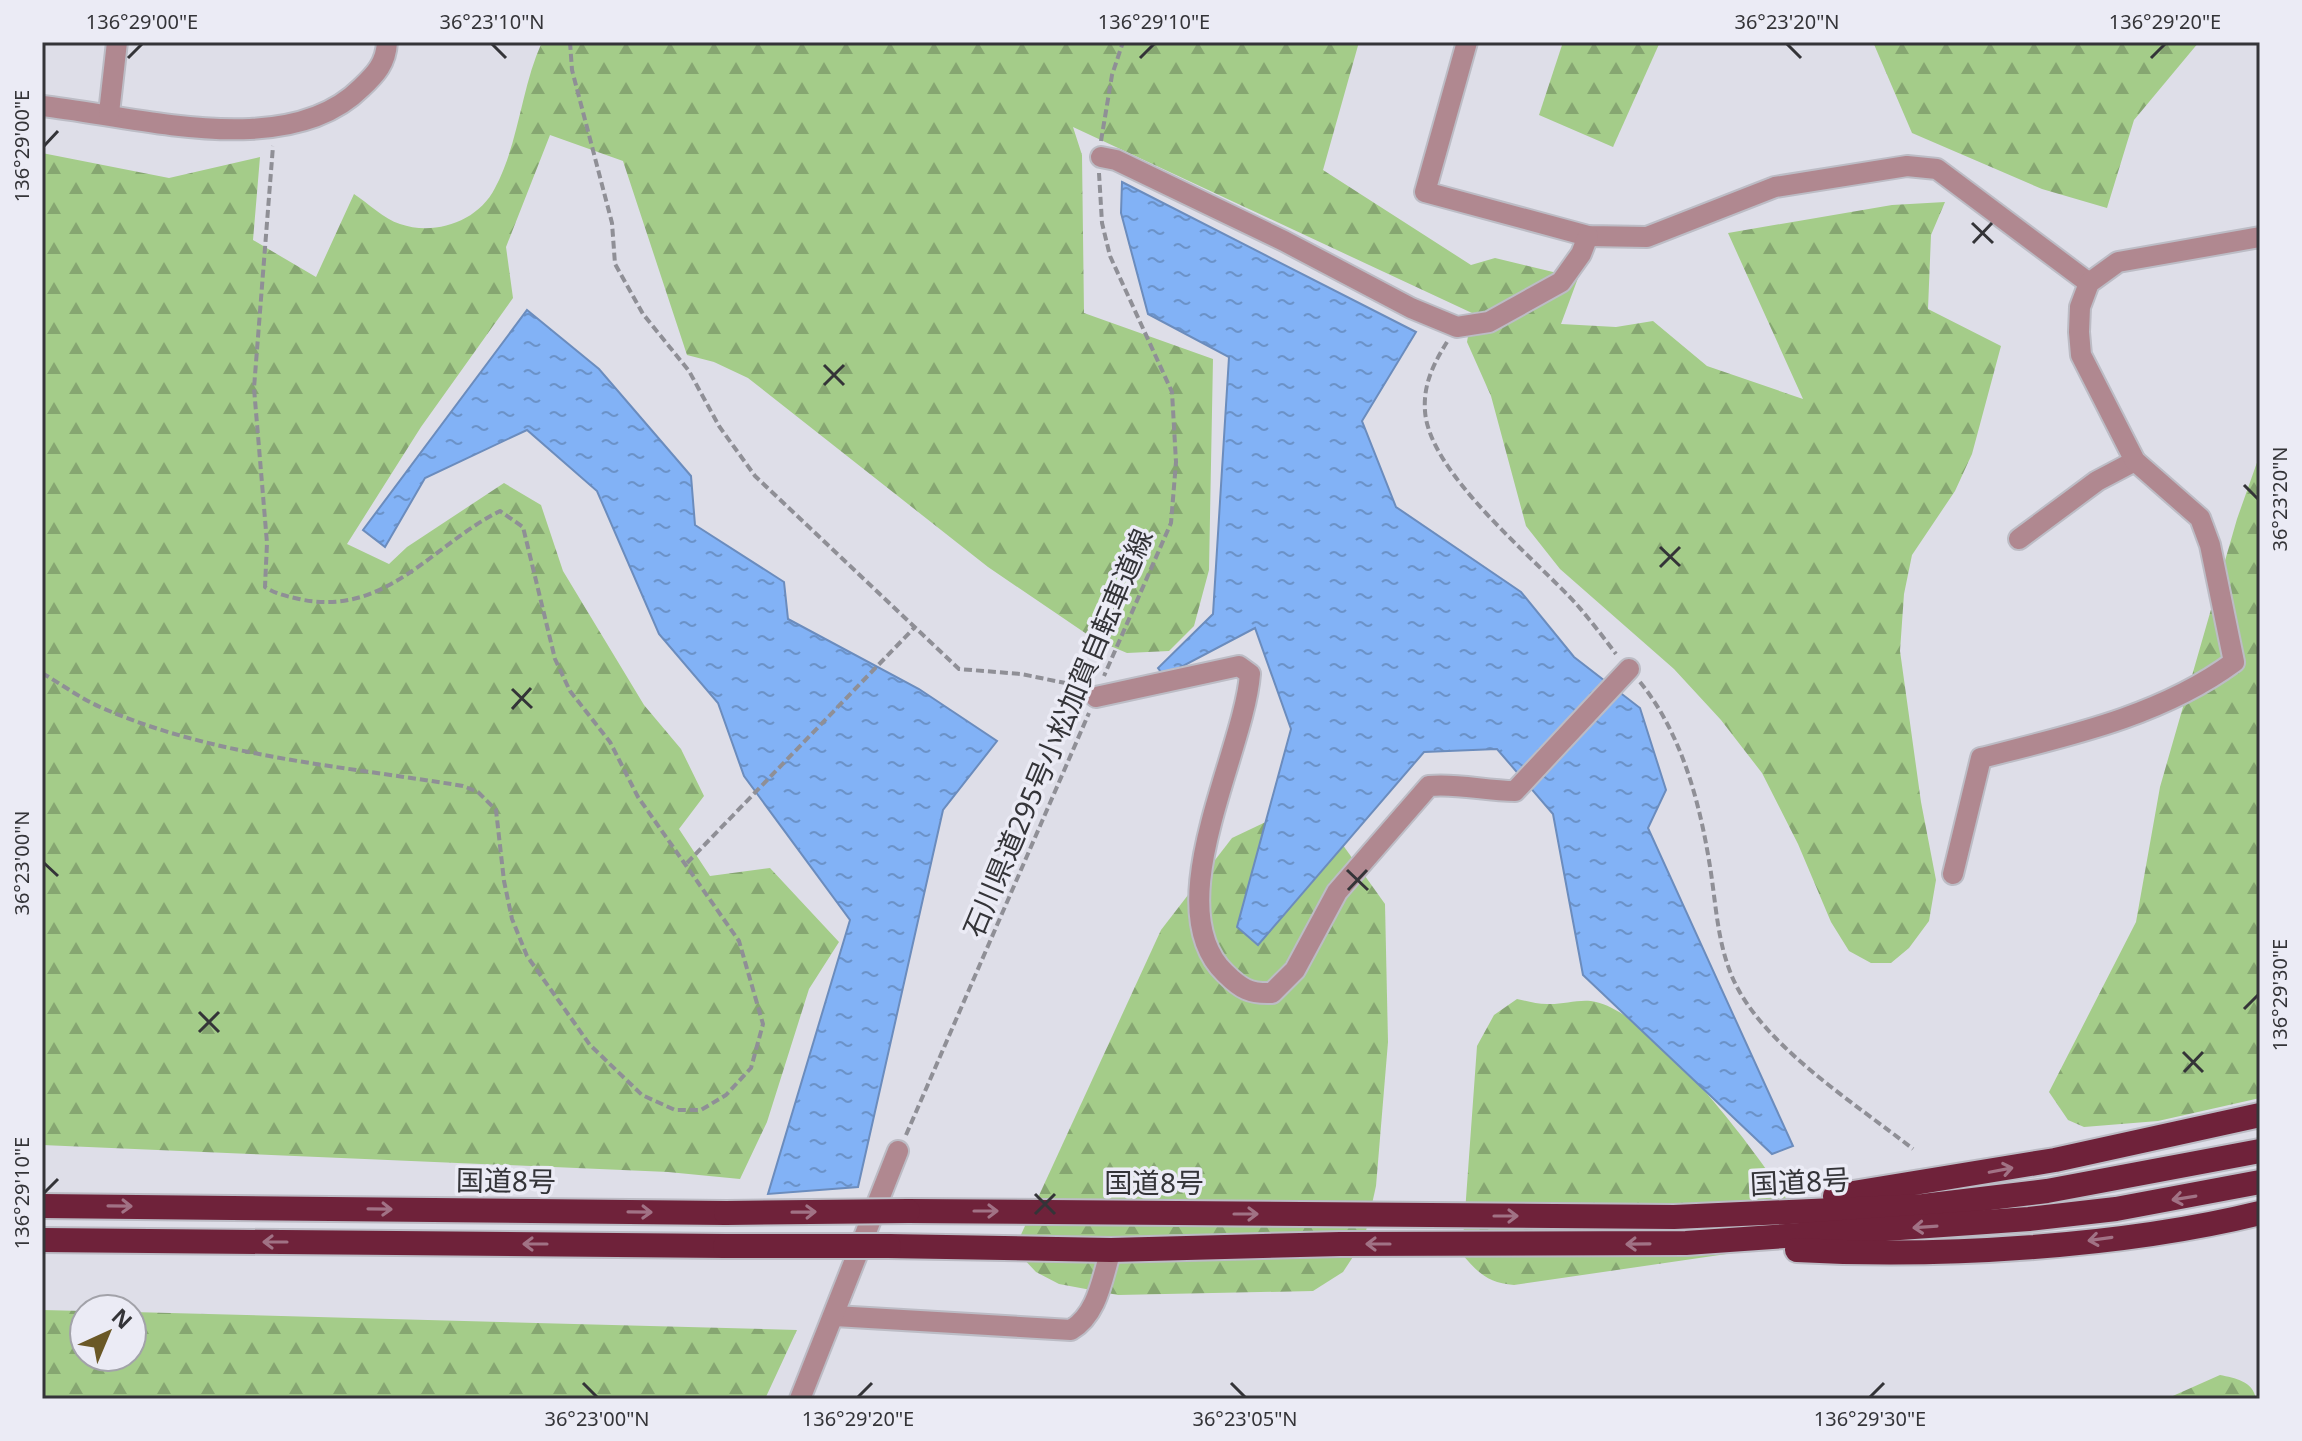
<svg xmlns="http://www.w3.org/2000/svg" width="2302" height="1441" font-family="'Noto Sans','Noto Sans JP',sans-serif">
  <defs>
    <pattern id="forest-firs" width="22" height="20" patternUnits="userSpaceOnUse" patternTransform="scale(2)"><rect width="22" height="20" fill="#a4cc89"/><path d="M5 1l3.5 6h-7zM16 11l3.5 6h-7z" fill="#86a671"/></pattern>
    <pattern id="water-ripples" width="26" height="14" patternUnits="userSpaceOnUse" patternTransform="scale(2)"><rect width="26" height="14" fill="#82b2f6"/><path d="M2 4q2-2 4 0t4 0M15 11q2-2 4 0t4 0" fill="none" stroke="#6b92c8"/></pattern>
  </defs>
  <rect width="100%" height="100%" fill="#dedee8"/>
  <g fill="url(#forest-firs)">
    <path d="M542,42H1359L1323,170L1471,265L1495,258L1578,278L1561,324L1616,327L1653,321L1707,366L1803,399L1728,233L1892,205L1945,202L1931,235L1928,309L2001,346L1972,454L1955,491L1912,555L1904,594L1900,651L1921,802L1936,880L1929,921L1909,948L1891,963H1871L1849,951L1831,922L1798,844L1762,773L1721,720L1674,669L1560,569L1526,526L1491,396L1467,342L1472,313L1073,127L1082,155L1084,313L1213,359L1209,570L1194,626L1169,651L1127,653L1094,639L988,567L748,378L714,362L687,355L623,161L550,135L506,247L513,298L421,427L347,544L389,564L407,547L504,483L541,505L563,571L644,705L681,749L704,796L679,829L710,876L770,868L839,942L809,989L767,1122L740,1179L668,1172L42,1145V153L169,178L260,157L253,240L316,277L354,194C368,203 384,219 400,224C434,236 478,222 495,188C519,143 521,88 542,42Z"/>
    <polygon points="1563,42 1660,42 1613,147 1539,115"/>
    <polygon points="1873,42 2199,42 2134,120 2107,208 2042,189 1912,133"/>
    <polygon points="2260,454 2260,1098 2158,1121 2084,1127 2068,1120 2049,1092 2136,922 2160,787 2237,519"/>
    <polygon points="1272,819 1330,827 1385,904 1388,1042 1376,1186 1364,1240 1343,1272 1313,1291 1118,1295 1059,1284 1036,1272 1021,1256 1019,1239 1161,930 1232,838"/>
    <path d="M1517,999C1527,1001 1537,1004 1547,1004C1563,1005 1581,998 1596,1002C1655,1015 1766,1162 1796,1215L1754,1250L1514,1285C1488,1283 1478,1273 1462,1254L1477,1046L1494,1015Z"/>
    <polygon points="42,1310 84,1311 84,1357 132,1357 132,1312 797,1330 765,1399 42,1399"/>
    <path d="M2220,1375C2235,1378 2253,1381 2256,1399H2166Z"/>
  </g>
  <g fill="url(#water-ripples)" stroke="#6b8cbd" stroke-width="2">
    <polygon points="1122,182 1416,332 1362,421 1396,507 1521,592 1574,657 1640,708 1666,790 1648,828 1793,1146 1772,1154 1583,975 1553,814 1497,749 1424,752 1258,945 1237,927 1291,729 1255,628 1164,676 1158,668 1213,614 1229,357 1148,314 1121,213"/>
    <polygon points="527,310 599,369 691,476 695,525 784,582 788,619 919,689 997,741 943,810 858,1187 768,1194 850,920 744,776 718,703 659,634 597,491 527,430 425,478 385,547 363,530"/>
  </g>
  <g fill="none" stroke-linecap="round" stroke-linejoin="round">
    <g stroke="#bcbcc5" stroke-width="24">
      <g id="minor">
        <polyline points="1467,42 1425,192 1588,236 1647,237 1775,187 1907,166 1937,169 2089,283"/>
        <path d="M42,106C135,116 287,162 361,88C376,74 386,63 387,42"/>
        <polyline points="109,113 117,42"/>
        <polyline points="1101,157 1116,160 1284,241 1411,308 1457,327 1489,322 1561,282 1581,254 1588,236"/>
        <polyline points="2019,539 2097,481 2135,461"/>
        <path d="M1096,697L1239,666L1250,674C1244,753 1157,907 1225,973C1241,989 1250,994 1272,993L1295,970L1337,892L1429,786C1458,783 1485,791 1515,791L1629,669"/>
        <path d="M1953,874L1981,758C2068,736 2161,716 2234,662L2210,545L2200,518L2135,461L2081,355L2079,332L2080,307L2089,283L2118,262L2260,237"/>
        <path d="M835,1316L1071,1330C1098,1314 1102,1278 1111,1250"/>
        <polyline points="800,1399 898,1151"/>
      </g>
    </g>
    <g stroke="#bcbcc5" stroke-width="28">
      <g id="highway">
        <polyline points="1835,1196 2055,1160 2260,1115"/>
        <polyline points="42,1206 726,1213"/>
        <polyline points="908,1211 1674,1217 1923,1206 2047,1191 2260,1151"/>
        <polyline points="42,1240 725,1246"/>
        <polyline points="889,1246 1111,1250 1340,1244 1686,1243 2029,1219 2116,1209 2260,1182"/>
        <path d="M1797,1250C1939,1258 2122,1247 2260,1213"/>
      </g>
    </g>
    <g stroke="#8f8f96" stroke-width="4" stroke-dasharray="8 4" stroke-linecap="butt">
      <polyline points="570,42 572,70 612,223 615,264 643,314 689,371 719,426 755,476 959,669 1021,674 1080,686"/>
      <polyline points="1101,141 1112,75 1123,42"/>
      <polyline points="1099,173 1102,223 1110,256 1172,392 1176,462 1171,523 1104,676"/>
      <path d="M1447,342C1434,363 1423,384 1425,411C1429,474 1536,559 1578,606C1591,621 1604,638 1616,654"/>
      <path d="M42,673C61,684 80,698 100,707C213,757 343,766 463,786L478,792L496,810L504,881L512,919L527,956L590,1045L642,1095L675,1110H701L726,1095L751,1068L763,1024L739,941L638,797L610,742L570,691L555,659L523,527L500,511C432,545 385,618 299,599C286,596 276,594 265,587L267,543L254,388L273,146"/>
      <path d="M1640,682C1683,735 1701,807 1711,873C1716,907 1718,942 1731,974C1758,1043 1855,1103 1913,1149"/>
      <polyline points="687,863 915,627"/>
      <polyline points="906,1135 1089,713"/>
    </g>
    <use href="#minor" stroke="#b08890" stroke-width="20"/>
    <use href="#highway" stroke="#6f223a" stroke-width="24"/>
    <g stroke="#bcbcc5" stroke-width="28" stroke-linecap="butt">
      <g id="highway-bridge">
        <polyline points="726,1213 908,1211"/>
        <polyline points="725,1246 889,1246"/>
      </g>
    </g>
    <use href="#highway-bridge" stroke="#6f223a" stroke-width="24"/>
  </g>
  <defs><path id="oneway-shaft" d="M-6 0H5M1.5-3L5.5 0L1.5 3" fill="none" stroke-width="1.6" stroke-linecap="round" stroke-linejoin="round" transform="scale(2)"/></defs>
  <g stroke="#a17285">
    <use href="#oneway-shaft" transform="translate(2001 1170) rotate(-11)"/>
    <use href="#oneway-shaft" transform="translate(2184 1198) rotate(171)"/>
    <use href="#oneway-shaft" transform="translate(120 1206) rotate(1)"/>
    <use href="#oneway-shaft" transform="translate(380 1209) rotate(1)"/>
    <use href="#oneway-shaft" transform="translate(986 1211)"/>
    <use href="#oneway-shaft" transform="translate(640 1212) rotate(1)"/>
    <use href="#oneway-shaft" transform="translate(804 1212) rotate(-1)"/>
    <use href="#oneway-shaft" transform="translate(1246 1214)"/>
    <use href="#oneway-shaft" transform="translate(1506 1216)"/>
    <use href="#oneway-shaft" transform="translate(1925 1227) rotate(176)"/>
    <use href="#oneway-shaft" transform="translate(2100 1239) rotate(172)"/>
    <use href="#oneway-shaft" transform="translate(275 1242) rotate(-180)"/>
    <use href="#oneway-shaft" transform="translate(535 1244) rotate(-180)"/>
    <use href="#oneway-shaft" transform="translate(1378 1244) rotate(-180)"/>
    <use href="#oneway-shaft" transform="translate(1638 1244) rotate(179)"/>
  </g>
  <path fill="none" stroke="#343438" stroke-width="3" d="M492,44L506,58M1787,44L1801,58M128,58L142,44M1140,58L1154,44M2151,58L2165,44M44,146L58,131M1972,223L1993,243M1973,243L1992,223M824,365L844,385M824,385L844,365M2244,485L2258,499M1660,547L1680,566M1660,567L1680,547M512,689L532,708M512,709L531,688M44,863L58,876M1347,870L1368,890M1348,890L1367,870M2244,1009L2258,995M199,1012L219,1032M199,1032L219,1012M2183,1052L2203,1072M2184,1072L2203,1052M44,1193L58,1179M1035,1194L1055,1214M1035,1214L1055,1194M583,1383L597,1397M1231,1383L1245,1397M858,1397L872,1383M1870,1397L1884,1383"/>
  <g text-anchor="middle" stroke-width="7" stroke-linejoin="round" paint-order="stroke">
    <g font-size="28" fill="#343438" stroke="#ebebf5">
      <text transform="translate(1058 733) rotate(-67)" y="10">石川県道295号小松加賀自転車道線</text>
      <text transform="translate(506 1181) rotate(1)" y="10">国道8号</text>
      <text transform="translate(1800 1182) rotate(-3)" y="10">国道8号</text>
      <text x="1154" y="1193">国道8号</text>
    </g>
  </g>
  <rect width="2302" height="1441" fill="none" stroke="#ebebf5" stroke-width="88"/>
  <g transform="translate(108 1333) rotate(44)"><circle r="38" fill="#ebebf5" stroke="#a2a2a9" stroke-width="2"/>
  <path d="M0-6L14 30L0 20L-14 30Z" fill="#6a5826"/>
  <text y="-12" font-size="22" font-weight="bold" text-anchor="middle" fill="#343438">N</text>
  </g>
  <rect x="44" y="44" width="2214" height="1353" fill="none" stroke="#343438" stroke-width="3"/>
  <g font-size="20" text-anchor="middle" fill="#343438">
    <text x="142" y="29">136°29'00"E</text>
    <text x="492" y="29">36°23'10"N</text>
    <text x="1154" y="29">136°29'10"E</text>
    <text x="1787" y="29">36°23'20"N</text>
    <text x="2165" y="29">136°29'20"E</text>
    <text transform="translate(22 146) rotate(-90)" y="7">136°29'00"E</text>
    <text transform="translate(2280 499) rotate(-90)" y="7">36°23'20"N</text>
    <text transform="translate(22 863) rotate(-90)" y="7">36°23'00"N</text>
    <text transform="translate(2280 995) rotate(-90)" y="7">136°29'30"E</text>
    <text transform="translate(22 1193) rotate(-90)" y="7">136°29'10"E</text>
    <text x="597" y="1426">36°23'00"N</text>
    <text x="858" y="1426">136°29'20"E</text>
    <text x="1245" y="1426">36°23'05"N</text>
    <text x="1870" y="1426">136°29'30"E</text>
  </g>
</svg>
